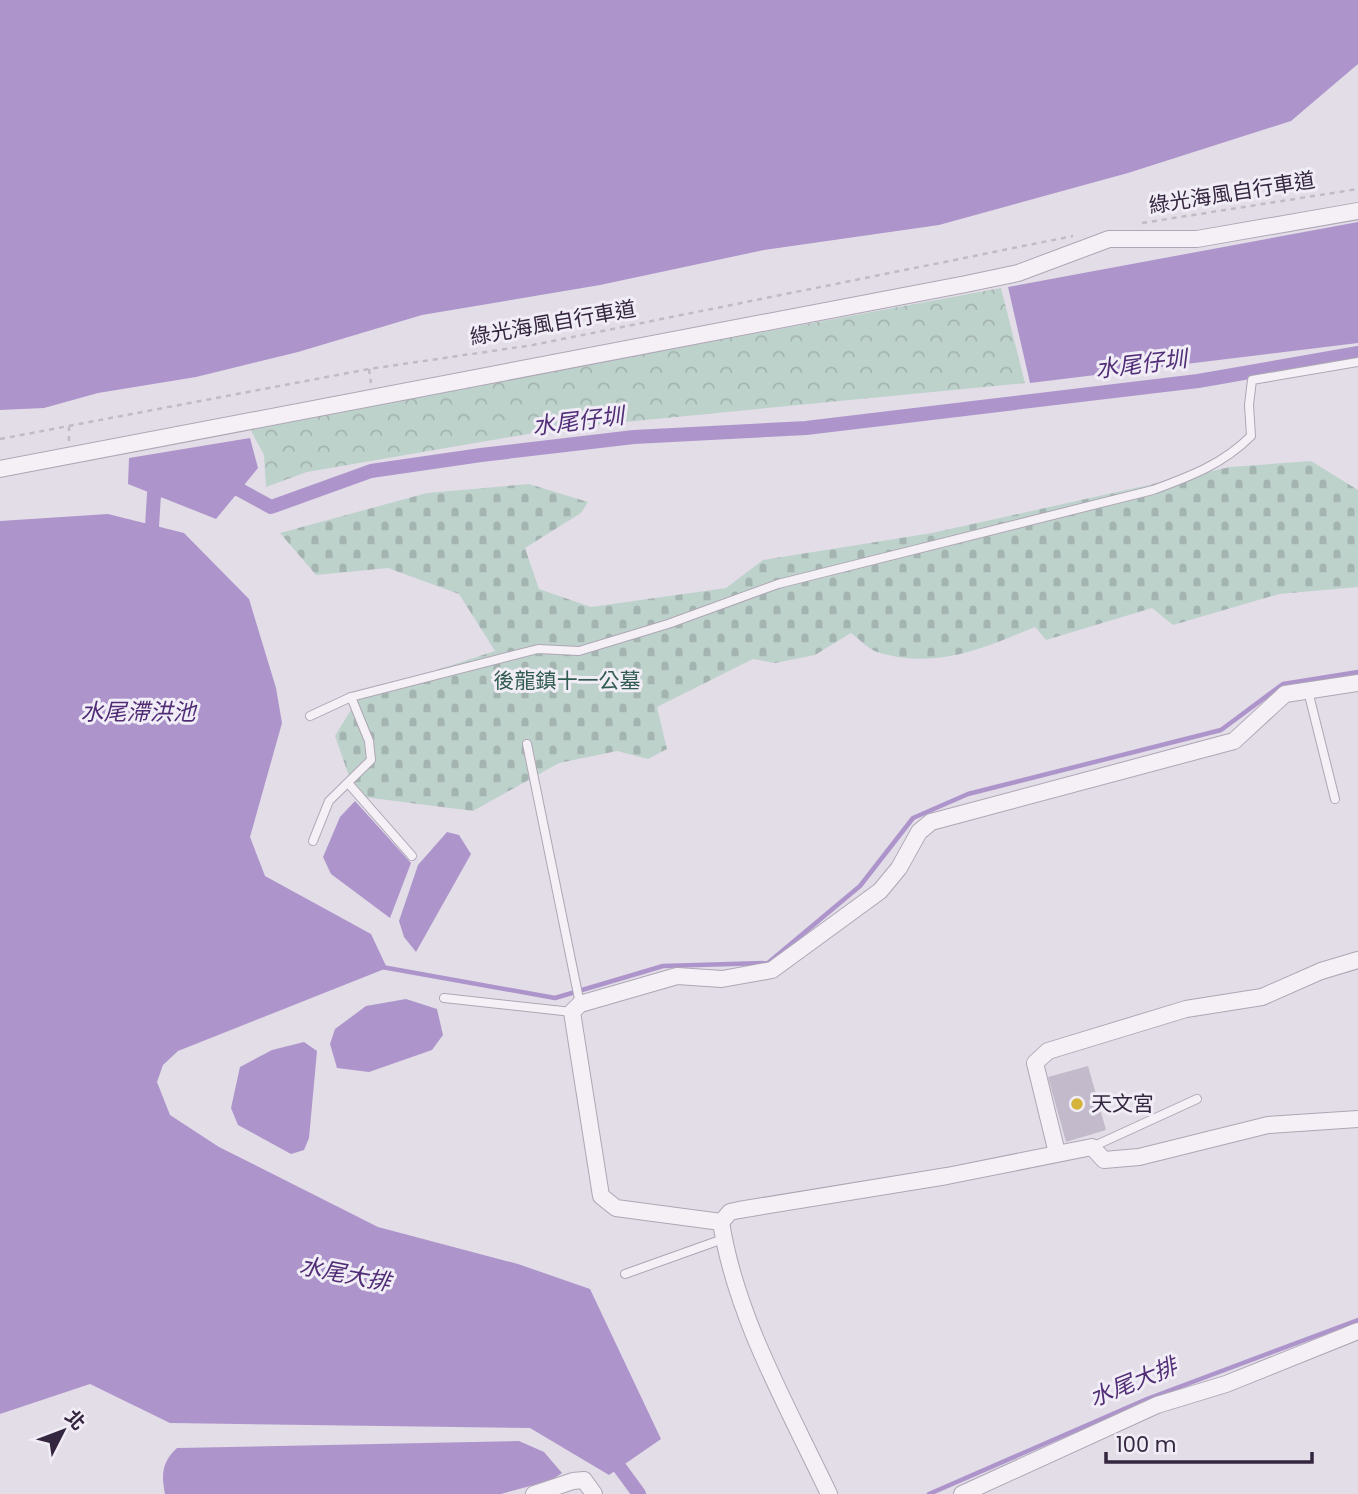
<svg xmlns="http://www.w3.org/2000/svg" width="1358" height="1494" font-family="Poppins,'Noto Sans TC',sans-serif">
  <defs>
    <pattern id="forest-crowns" width="20" height="18" patternUnits="userSpaceOnUse" patternTransform="scale(1.75)"><rect width="20" height="18" fill="#bed2cc"/><path d="M2 6a3 3 0 1 1 6 0M12 15a3 3 0 1 1 6 0" fill="none" stroke="#a4b4b0"/></pattern>
    <pattern id="cemetery-stones" width="16" height="16" patternUnits="userSpaceOnUse" patternTransform="scale(1.75)"><rect width="16" height="16" fill="#bed2cc"/><path d="M2 7V4a2 2 0 0 1 4 0v3zM10 15v-3a2 2 0 0 1 4 0v3z" fill="#a4b4b0"/></pattern>
  </defs>
  <rect width="100%" height="100%" fill="#e3dde8"/>
  <polygon fill="url(#forest-crowns)" points="1001,288 1025,383 563,428 307,472 266,487 264,455 249,427"/>
  <path fill="url(#cemetery-stones)" d="M1311,461L1358,490V587L1279,594L1173,625L1152,608L1046,640L1035,627C982,649 935,670 877,652C868,649 859,639 851,633L815,655L775,663L753,659L657,707L667,749L648,759L617,751L559,763L473,811L356,796L335,736L360,695L495,651L459,594L388,568L316,575L280,533L427,493L529,484L588,502L581,513L525,548L539,589L591,607L726,588L763,560L932,533L1230,467Z"/>
  <g fill="#ad95cb">
    <polygon points="0,0 1358,0 1358,64 1291,121 1128,173 939,225 764,250 600,285 422,315 298,352 196,377 98,393 44,408 0,410"/>
    <polygon points="1358,222 1358,343 1030,383 1008,287"/>
    <polygon points="250,438 258,468 216,519 128,484 129,458"/>
    <polygon points="108,514 184,533 249,599 276,688 282,723 250,837 265,876 371,934 387,968 178,1051 163,1065 157,1082 170,1115 219,1147 378,1227 518,1264 590,1289 661,1439 609,1475 530,1428 170,1423 90,1384 0,1414 0,521"/>
    <polygon points="355,801 411,863 390,918 331,874 323,857 340,817"/>
    <polygon points="447,832 459,835 471,854 416,952 404,937 399,921 418,865"/>
    <polygon points="406,999 437,1009 443,1035 432,1050 369,1072 337,1068 330,1044 335,1029 366,1006"/>
    <polygon points="304,1042 317,1051 309,1138 304,1150 291,1154 238,1125 231,1108 240,1067 272,1050"/>
    <path d="M519,1441L544,1452L562,1473L552,1480L501,1494H165C161,1474 162,1462 177,1448Z"/>
  </g>
  <g fill="none" stroke-linecap="round" stroke-linejoin="round">
    <g stroke="#ad95cb" stroke-width="4.5">
      <polyline points="382,967 555,998 663,966 768,963 860,886 913,818 968,794 1221,730 1283,684 1358,672"/>
      <polyline points="929,1494 1147,1399 1358,1320"/>
    </g>
    <g stroke="#ad95cb" stroke-width="14">
      <polyline points="223,485 240,490 271,507 371,471 481,455 634,437 806,428 1198,381 1358,353"/>
      <polyline points="151,543 154,494 169,484"/>
      <polyline points="605,1456 620,1468 639,1494"/>
    </g>
  </g>
  <polygon fill="#c3bacb" points="1088,1066 1106,1130 1066,1142 1048,1077"/>
  <g fill="none" stroke-linecap="round" stroke-linejoin="round">
    <g stroke="#aea6b5" stroke-width="10">
      <g id="service">
        <polyline points="1308,691 1335,799"/>
        <path d="M310,716L351,697L538,649L579,651L668,624L778,584L1153,490C1191,476 1223,464 1251,436L1249,405L1252,380L1358,362"/>
        <polyline points="527,744 580,1004"/>
        <polyline points="348,783 412,856"/>
        <polyline points="313,841 329,801 371,760 369,741 351,697"/>
        <polyline points="444,998 572,1012"/>
        <polyline points="1092,1147 1197,1099"/>
        <polyline points="625,1274 723,1239"/>
      </g>
    </g>
    <g stroke="#aea6b5" stroke-width="18">
      <g id="minor">
        <polyline points="0,469 966,284 1018,273 1109,239 1197,239 1358,211"/>
        <polyline points="1057,1153 1035,1063 1048,1051 1186,1009 1262,997 1321,971 1358,960"/>
        <polyline points="721,1222 730,1212 739,1210 947,1176 1092,1147 1104,1160 1139,1157 1268,1125 1358,1119"/>
        <polyline points="534,1494 573,1481 584,1480 594,1494"/>
        <path d="M829,1494C788,1407 736,1318 721,1222L616,1208L601,1196L572,1012L580,1004L677,976L722,979L772,970L880,891L899,868L919,832L931,822L1234,741L1285,694L1358,683"/>
        <polyline points="962,1494 1157,1405 1226,1384 1358,1331"/>
      </g>
    </g>
    <g stroke="#c2bbc6" stroke-width="2.5" stroke-dasharray="5 5" stroke-linecap="butt">
      <polyline points="1142,223 1358,189"/>
      <polyline points="369,369 371,383"/>
      <polyline points="0,439 369,369 533,345 1073,236"/>
      <polyline points="69,441 69,427"/>
    </g>
    <use href="#service" stroke="#f4f0f6" stroke-width="8"/>
    <use href="#minor" stroke="#f4f0f6" stroke-width="16"/>
  </g>
  <circle fill="#d6b439" stroke="#f1edf6" stroke-width="2.5" cx="1077" cy="1104" r="7"/>
  <g text-anchor="middle" stroke-width="6" stroke-linejoin="round" paint-order="stroke">
    <g font-size="21" fill="#34263f" stroke="#f1edf6">
      <text transform="translate(1232 193) rotate(-9)" y="7">綠光海風自行車道</text>
      <text transform="translate(553 323) rotate(-10)" y="7">綠光海風自行車道</text>
    </g>
    <g font-size="21" fill="#325c51" stroke="#f1edf6">
      <text x="567" y="688">後龍鎮十一公墓</text>
    </g>
    <g font-size="21" fill="#34263f" stroke="#f1edf6" text-anchor="start">
      <text x="1091" y="1111">天文宮</text>
    </g>
    <g font-size="23" font-style="italic" fill="#502d76" stroke="#f1edf6">
      <text transform="translate(1141 364) rotate(-7)" y="8">水尾仔圳</text>
      <text transform="translate(578 421) rotate(-7)" y="8">水尾仔圳</text>
      <text x="138" y="720">水尾滯洪池</text>
      <text transform="translate(345 1274) rotate(11)" y="8">水尾大排</text>
      <text transform="translate(1133 1382) rotate(-22)" y="8">水尾大排</text>
    </g>
  </g>
  <g transform="translate(63 1431) rotate(48)" stroke="#f1edf6" stroke-width="5" paint-order="stroke">
  <path d="M0-5L12 26L0 18L-12 26Z" fill="#34263f"/>
  <text y="-10" font-size="19" font-weight="bold" text-anchor="middle" fill="#34263f">北</text>
  </g>
  <path d="M1106 1452v10h206v-10" fill="none" stroke="#34263f" stroke-width="3.5"/>
  <text x="1116" y="1452" font-size="21" fill="#34263f" stroke="#f1edf6" stroke-width="5" paint-order="stroke">100 m</text>
</svg>
